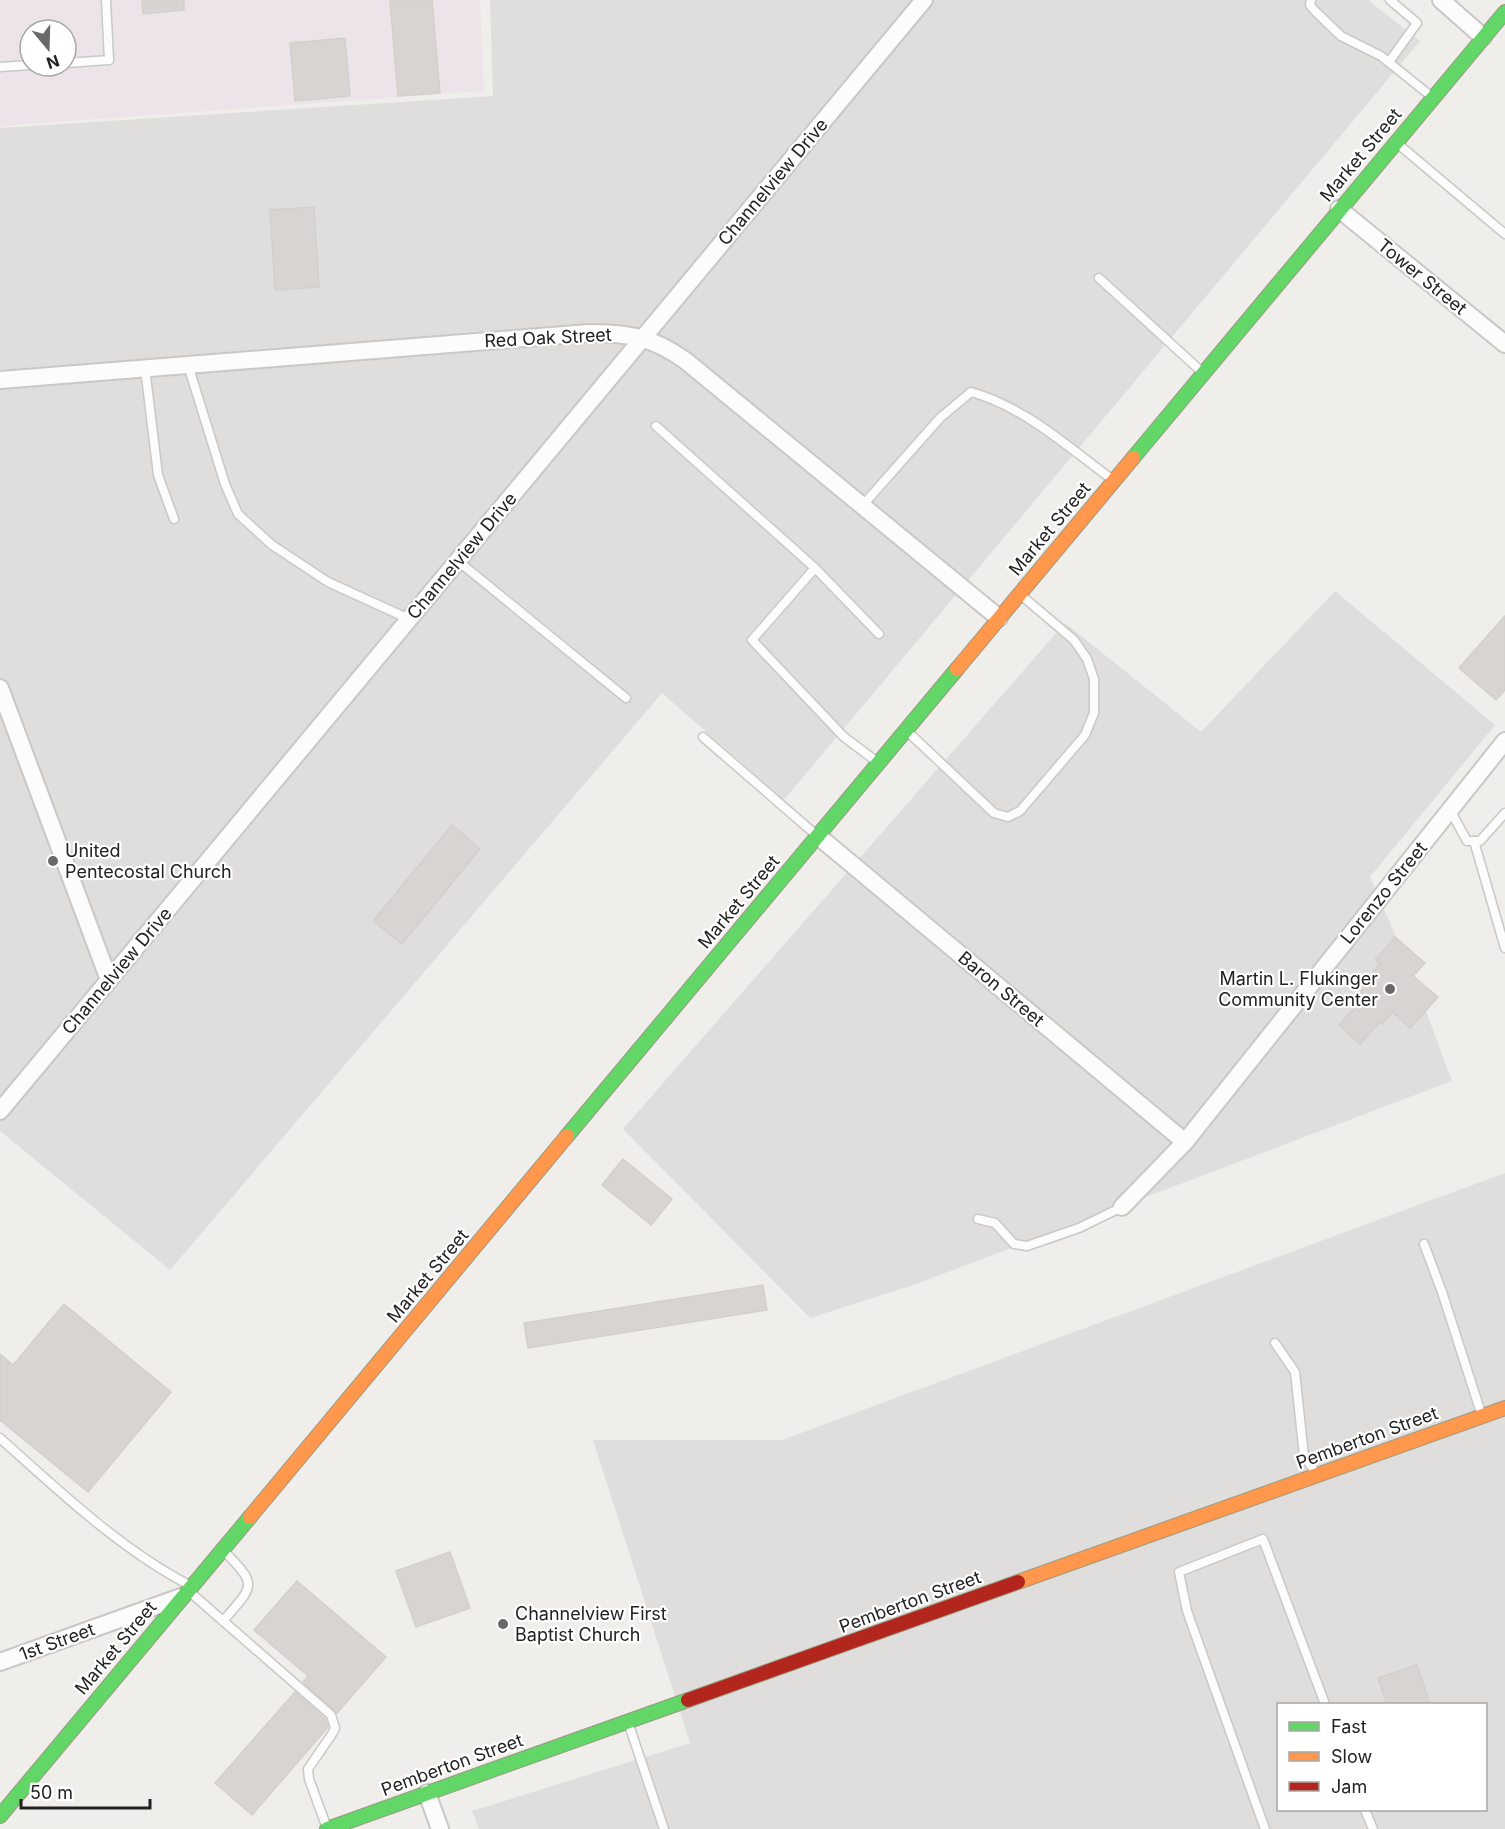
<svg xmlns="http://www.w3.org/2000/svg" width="1505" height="1829" font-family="Inter,sans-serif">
  <rect width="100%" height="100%" fill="#f0eeeb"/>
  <g fill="#dfdedc" fill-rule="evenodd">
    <polygon points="490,0 1368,0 1420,41 784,800 662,693 170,1270 0,1131 0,128 493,96"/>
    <polygon points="1335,591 1495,725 1370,877 1413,976 1452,1081 916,1284 810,1318 623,1129 1065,623 1201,732"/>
    <path d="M1505,1173V1829H479L472,1811L690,1743L593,1440H782ZM1278,1704H1486V1810H1278Z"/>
  </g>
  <path fill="#ede4e9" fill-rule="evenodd" d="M0,0H480L484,91L0,126ZM30,30H66V66H30Z"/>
  <g fill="#d7d4d2" stroke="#d3d0cc" stroke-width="1.5">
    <polygon points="142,0 184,0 184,10 143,14"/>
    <polygon points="390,0 432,0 440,93 398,96"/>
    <polygon points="345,38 350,96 295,101 290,43"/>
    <polygon points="314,207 319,287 275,290 270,210"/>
    <polygon points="1505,616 1505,690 1496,700 1459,668"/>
    <polygon points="452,825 480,849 402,944 373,921"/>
    <polygon points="1395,937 1425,963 1413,976 1438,997 1410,1028 1392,1012 1382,1024 1380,1022 1360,1044 1339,1025 1360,1002 1352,996 1380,964 1375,960"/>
    <polygon points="623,1159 672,1199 651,1225 602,1185"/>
    <polygon points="763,1285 767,1310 528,1348 524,1323"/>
    <polygon points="64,1304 171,1392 88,1492 0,1420 0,1354 13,1365"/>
    <polygon points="450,1552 470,1608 416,1627 396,1571"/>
    <polygon points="297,1581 386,1657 337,1713 303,1682 308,1676 254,1630"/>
    <polygon points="1417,1665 1430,1704 1387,1704 1378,1678"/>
    <polygon points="295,1692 325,1719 328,1727 252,1815 215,1783"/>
  </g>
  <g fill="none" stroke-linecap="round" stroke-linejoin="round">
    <g stroke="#c9c8c7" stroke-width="11">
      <g id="lane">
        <polyline points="1311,0 1310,5 1315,11 1341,36 1381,56 1432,97"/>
        <polyline points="1389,62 1417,23 1390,0"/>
        <polyline points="66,63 109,60 106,0"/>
        <polyline points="0,67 30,65"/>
        <polyline points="1398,144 1505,234"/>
        <polyline points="1099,278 1203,373"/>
        <polyline points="188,365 225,484 238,514 272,545 328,582 409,619"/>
        <polyline points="145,368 158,475 174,519"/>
        <polyline points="656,426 815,568"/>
        <path d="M862,506L940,418L971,392C1025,407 1069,448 1113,480"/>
        <polyline points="458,561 626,698"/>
        <polyline points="908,732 994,813 1008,817 1020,811 1085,735 1094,713 1094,679 1087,659 1074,640 1022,596"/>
        <polyline points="703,737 815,834"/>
        <polyline points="876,761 844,737 752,640 815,568 879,634"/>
        <polyline points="1450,810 1467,841 1480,841 1505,813"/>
        <polyline points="1474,841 1505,948"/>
        <polyline points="978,1219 995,1223 1014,1244 1027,1246 1079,1228 1122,1207"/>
        <polyline points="1424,1244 1442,1292 1481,1413"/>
        <polyline points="1275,1343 1295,1372 1304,1456 1316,1473"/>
        <path d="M0,1438C58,1490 121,1550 191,1586"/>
        <polyline points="191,1593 331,1715 335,1728 332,1734 308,1769 309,1779 327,1828"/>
        <path d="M223,1621C255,1584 258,1586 223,1550"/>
        <polyline points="628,1722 664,1829"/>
        <polyline points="1365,1810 1373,1829"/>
        <polyline points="1265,1829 1187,1611 1179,1572 1263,1539 1325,1704"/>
      </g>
    </g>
    <g stroke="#c9c8c7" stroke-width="20">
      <g id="street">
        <polyline points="1441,0 1483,37"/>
        <polyline points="1339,209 1505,344"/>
        <path d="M0,380L589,333C629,333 653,337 686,361L999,618"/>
        <polyline points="0,688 109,980"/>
        <polyline points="818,836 1185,1142"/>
        <polyline points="0,1111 924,0"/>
        <polyline points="1122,1207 1185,1142 1505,741"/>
        <polyline points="0,1662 181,1597"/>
        <polyline points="427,1793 440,1829"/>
      </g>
    </g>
    <g stroke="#999a82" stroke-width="16">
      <g id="fast">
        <polyline points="1133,458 1505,12"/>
        <polyline points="567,1136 957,669"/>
        <polyline points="0,1816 250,1517"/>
        <polyline points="327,1829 688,1700"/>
      </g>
    </g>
    <g stroke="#999a82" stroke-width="16">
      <g id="slow">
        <polyline points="957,669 1133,458"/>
        <polyline points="250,1517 567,1136"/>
        <polyline points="1018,1582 1505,1408"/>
      </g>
    </g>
    <g stroke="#999a82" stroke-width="16">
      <polyline id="jam" points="688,1700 1018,1582"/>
    </g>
    <use href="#lane" stroke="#fdfcfc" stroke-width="8"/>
    <use href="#street" stroke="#fdfcfc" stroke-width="16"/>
    <use href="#fast" stroke="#63d668" stroke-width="14"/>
    <use href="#slow" stroke="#ff974d" stroke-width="14"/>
    <use href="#jam" stroke="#b3261e" stroke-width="14"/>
  </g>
  <g fill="#6a6968" stroke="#fff" stroke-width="2">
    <circle cx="53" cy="861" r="6"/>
    <circle cx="1390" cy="989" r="6"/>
    <circle cx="503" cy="1624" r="6"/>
  </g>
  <g text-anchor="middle" stroke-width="4.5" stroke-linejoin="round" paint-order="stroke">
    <g font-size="18" fill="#222" stroke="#fff">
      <text transform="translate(1361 155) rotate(-50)" y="6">Market Street</text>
      <text transform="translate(773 182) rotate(-50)" y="6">Channelview Drive</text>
      <text transform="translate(1422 277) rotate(39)" y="6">Tower Street</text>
      <text transform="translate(548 338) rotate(-3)" y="6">Red Oak Street</text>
      <text transform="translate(1050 529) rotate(-50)" y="6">Market Street</text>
      <text transform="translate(462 556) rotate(-50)" y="6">Channelview Drive</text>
      <text transform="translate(1384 893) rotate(-51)" y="6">Lorenzo Street</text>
      <text transform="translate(739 902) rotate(-50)" y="6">Market Street</text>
      <text transform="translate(117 971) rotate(-50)" y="6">Channelview Drive</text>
      <text transform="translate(1001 989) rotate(40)" y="6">Baron Street</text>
      <text transform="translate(428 1276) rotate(-50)" y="6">Market Street</text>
      <text transform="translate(1367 1438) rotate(-20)" y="6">Pemberton Street</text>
      <text transform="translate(910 1602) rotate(-20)" y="6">Pemberton Street</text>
      <text transform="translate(57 1642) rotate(-20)" y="6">1st Street</text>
      <text transform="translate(116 1648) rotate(-50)" y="6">Market Street</text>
      <text transform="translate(452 1765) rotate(-20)" y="6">Pemberton Street</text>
    </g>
    <g font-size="18" fill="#222" stroke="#fff" text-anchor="start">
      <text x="65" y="857">United<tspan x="65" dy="21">Pentecostal Church</tspan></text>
      <text x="1378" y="985" text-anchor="end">Martin L. Flukinger<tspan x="1378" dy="21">Community Center</tspan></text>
      <text x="515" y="1620">Channelview First<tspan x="515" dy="21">Baptist Church</tspan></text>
    </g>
  </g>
  <rect x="1277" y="1703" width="210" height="108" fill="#ffffff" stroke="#a7a7a7" stroke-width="1.5"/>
  <rect x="1289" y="1722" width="30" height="9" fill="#63d668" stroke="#a7a7a7" stroke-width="1.5"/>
  <text x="1331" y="1733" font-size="18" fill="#222222">Fast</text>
  <rect x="1289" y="1752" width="30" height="9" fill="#ff974d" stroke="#a7a7a7" stroke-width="1.5"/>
  <text x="1331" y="1763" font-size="18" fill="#222222">Slow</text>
  <rect x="1289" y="1782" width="30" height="9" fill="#b3261e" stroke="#a7a7a7" stroke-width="1.5"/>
  <text x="1331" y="1793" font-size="18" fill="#222222">Jam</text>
  <g transform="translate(48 48) rotate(161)"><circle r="28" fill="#ffffff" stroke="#a7a7a7" stroke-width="1.5"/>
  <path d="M0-4.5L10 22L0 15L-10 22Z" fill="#6a6968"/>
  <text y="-9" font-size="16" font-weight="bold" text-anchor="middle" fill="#222222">N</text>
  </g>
  <path d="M21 1799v9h129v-9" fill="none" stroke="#222222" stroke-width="3"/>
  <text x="30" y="1799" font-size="18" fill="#222222" stroke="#ffffff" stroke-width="4.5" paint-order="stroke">50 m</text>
</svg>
